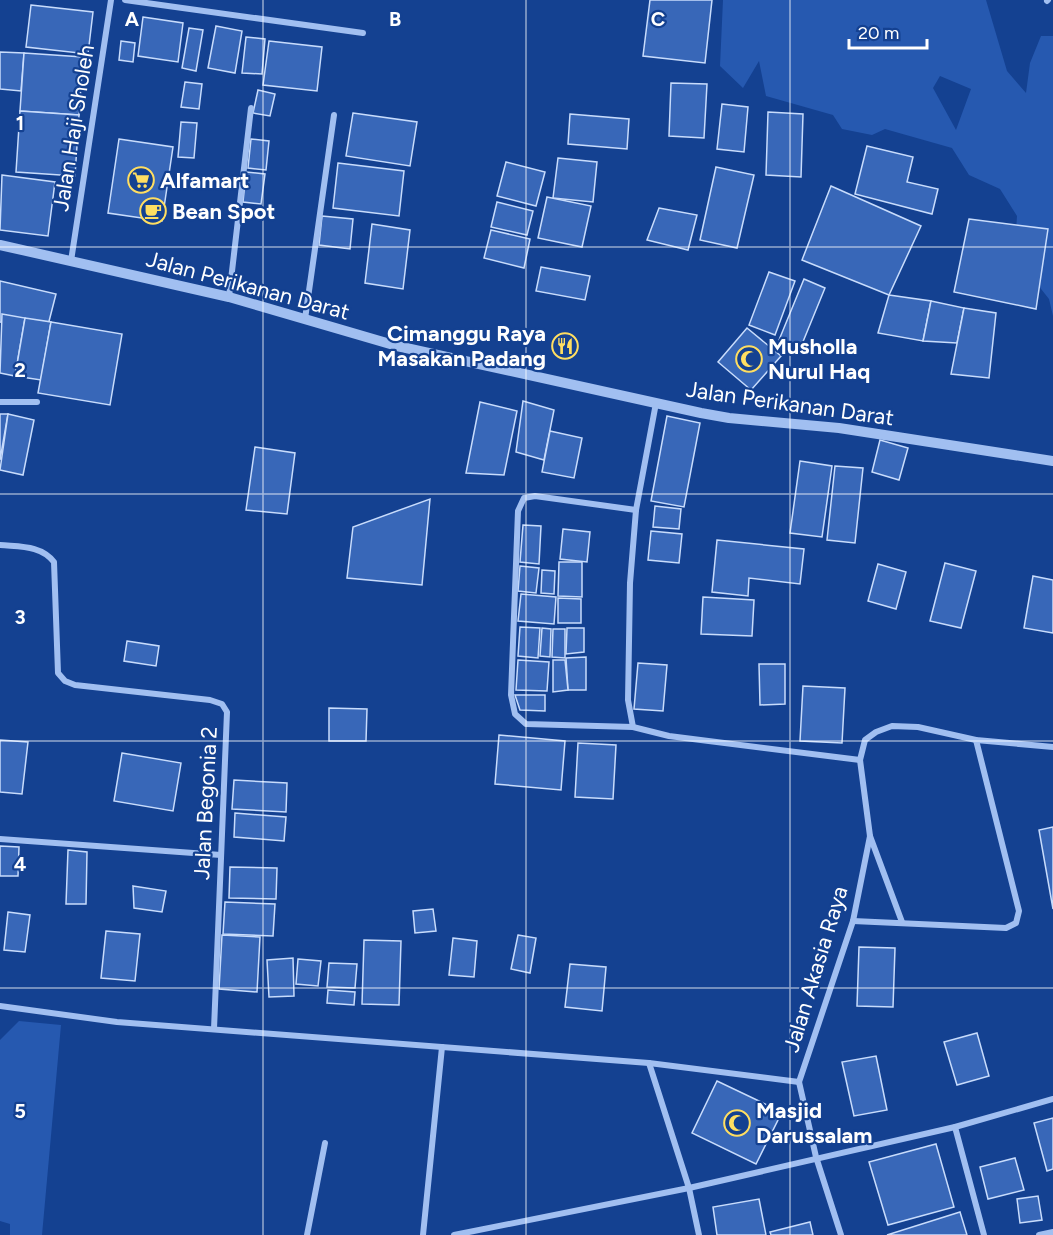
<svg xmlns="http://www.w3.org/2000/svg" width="1053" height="1235" font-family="Figtree,sans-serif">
  <rect width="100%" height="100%" fill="#144191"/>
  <g fill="#2659b0" fill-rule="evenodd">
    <path d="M723,0H986L1007,71L1026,93L1030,63L1041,36H1053V316L1049,299L1030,275L1015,246L1017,216L1000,189L969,175L952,148L885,129L872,135L842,129L833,115L766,96L759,61L743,88L720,66ZM940,76L971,89L956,130L933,88Z"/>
    <polygon points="19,1021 61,1025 42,1235 10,1235 10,1224 0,1221 0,1040"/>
  </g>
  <g fill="#3867b8" stroke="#c8dcfc" stroke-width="1.5">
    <polygon points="650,0 712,0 705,63 643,56"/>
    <polygon points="31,5 93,12 88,54 26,47"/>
    <polygon points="143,17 183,23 178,62 138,56"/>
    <polygon points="216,26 242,31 235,73 208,68"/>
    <polygon points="189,28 203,30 196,71 182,68"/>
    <polygon points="246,37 265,39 262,74 242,73"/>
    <polygon points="121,41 135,43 133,62 119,60"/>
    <polygon points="269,41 322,47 317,91 263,85"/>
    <polygon points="0,52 24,53 21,91 0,89"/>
    <polygon points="24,53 83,57 79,115 20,111"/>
    <polygon points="185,82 202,84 199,109 181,107"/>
    <polygon points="671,83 707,84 704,138 669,136"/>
    <polygon points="258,90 275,94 270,116 253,113"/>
    <polygon points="722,104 748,107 744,152 717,149"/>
    <polygon points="20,111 79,115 75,176 16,172"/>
    <polygon points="768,112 803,114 801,177 766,175"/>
    <polygon points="353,113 417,122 410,166 346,156"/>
    <polygon points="570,114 629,119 627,149 568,144"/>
    <polygon points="181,122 197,123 194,158 178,157"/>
    <polygon points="119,139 173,147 162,221 108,213"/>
    <polygon points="251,139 269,141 266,170 248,168"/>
    <polygon points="867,146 913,157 907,182 938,189 932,214 855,194"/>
    <polygon points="558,158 597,162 593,202 553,198"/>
    <polygon points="506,162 545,172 536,206 497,196"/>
    <polygon points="338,163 404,171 399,216 333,208"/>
    <polygon points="716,167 754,175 737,248 700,240"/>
    <polygon points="246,172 265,174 261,204 243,202"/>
    <polygon points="2,175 55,182 48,236 0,230"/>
    <polygon points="831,186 921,226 889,295 802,260"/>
    <polygon points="547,197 591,206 582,247 538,238"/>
    <polygon points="497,202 533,211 527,235 491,227"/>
    <polygon points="659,208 697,215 688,250 647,240"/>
    <polygon points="322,216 353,219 350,249 319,245"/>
    <polygon points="969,219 1048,229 1036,309 954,292"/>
    <polygon points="372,224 410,230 403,289 365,283"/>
    <polygon points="491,230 530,239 524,268 484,258"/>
    <polygon points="541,267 590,276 585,300 536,291"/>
    <polygon points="769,272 795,281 775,335 749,325"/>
    <polygon points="804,279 825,288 800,349 779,340"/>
    <polygon points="0,281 56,294 46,333 0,322"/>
    <polygon points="889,295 931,301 923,341 878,333"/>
    <polygon points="931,301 964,308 957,343 923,341"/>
    <polygon points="964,308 996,313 989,378 951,374"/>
    <polygon points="2,314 25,318 15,376 0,373"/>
    <polygon points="25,318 51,322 41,380 15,376"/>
    <polygon points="51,322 122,334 110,405 38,393"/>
    <polygon points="747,328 781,356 751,390 718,362"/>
    <polygon points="523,401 554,410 544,460 516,452"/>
    <polygon points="480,402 517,411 504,475 466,473"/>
    <polygon points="0,414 8,414 0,460"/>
    <polygon points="8,414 34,420 23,475 0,470"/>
    <polygon points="667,416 700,423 684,507 651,501"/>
    <polygon points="550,431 582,438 574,478 542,472"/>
    <polygon points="880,440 908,448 899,480 872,472"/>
    <polygon points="255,447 295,453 287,514 246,510"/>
    <polygon points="800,461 832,466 822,537 790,533"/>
    <polygon points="835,466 863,468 855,543 827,540"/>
    <polygon points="430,499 422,585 347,578 353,527"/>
    <polygon points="655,506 681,509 679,529 653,527"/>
    <polygon points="523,525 541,526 539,564 520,562"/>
    <polygon points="563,529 590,532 587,562 560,559"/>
    <polygon points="651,531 682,534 679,563 648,560"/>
    <polygon points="717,540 804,549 800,584 749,578 748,596 712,592"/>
    <polygon points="559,562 582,562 582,597 558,596"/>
    <polygon points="945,563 976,571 961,628 930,621"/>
    <polygon points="878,564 906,572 896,609 868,601"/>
    <polygon points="520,566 539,568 536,593 518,591"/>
    <polygon points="542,570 555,571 554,594 541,593"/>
    <polygon points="1033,576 1053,580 1053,633 1024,628"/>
    <polygon points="521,594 556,597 554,624 518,621"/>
    <polygon points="703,597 754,600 752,636 701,634"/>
    <polygon points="558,598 581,599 581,623 558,623"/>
    <polygon points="520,627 540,628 538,658 518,656"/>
    <polygon points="542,628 551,629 550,657 540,656"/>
    <polygon points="567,628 584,628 584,652 566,654"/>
    <polygon points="553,629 565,629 565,658 552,657"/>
    <polygon points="127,641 159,646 156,666 124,661"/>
    <polygon points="586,657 586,690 568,690 566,658"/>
    <polygon points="518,660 549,662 547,691 516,690"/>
    <polygon points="553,660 565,660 568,690 553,692"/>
    <polygon points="638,663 667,665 663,711 634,709"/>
    <polygon points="759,664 785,664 785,704 760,705"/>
    <polygon points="803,686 845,688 842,743 800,741"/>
    <polygon points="515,695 545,695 545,711 520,710"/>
    <polygon points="329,708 367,709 366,741 329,741"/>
    <polygon points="499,735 565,741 561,790 495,784"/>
    <polygon points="0,740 28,742 22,794 0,792"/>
    <polygon points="578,743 616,745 613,799 575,797"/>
    <polygon points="122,753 181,763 173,811 114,801"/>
    <polygon points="234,780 287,783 286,812 232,809"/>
    <polygon points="235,813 286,817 284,841 234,837"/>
    <polygon points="1053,827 1053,909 1039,830"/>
    <polygon points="0,846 19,847 18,876 0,876"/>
    <polygon points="68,850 87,852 86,904 66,904"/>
    <polygon points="230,867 277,868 276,899 229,898"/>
    <polygon points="133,886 166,891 162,912 134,908"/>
    <polygon points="225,902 275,904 273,936 223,934"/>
    <polygon points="433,909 436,931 415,933 413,911"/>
    <polygon points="8,912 30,915 25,952 4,950"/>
    <polygon points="106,931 140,934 135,981 101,978"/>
    <polygon points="222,935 260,937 257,992 219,989"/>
    <polygon points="518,935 536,938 530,973 511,969"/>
    <polygon points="453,938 477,941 474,977 449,975"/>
    <polygon points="364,940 401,941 399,1005 362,1004"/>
    <polygon points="859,947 895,948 893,1007 857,1006"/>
    <polygon points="293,958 294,996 269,997 267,960"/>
    <polygon points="298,959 321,961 318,986 296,984"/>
    <polygon points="329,963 357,964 355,988 327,987"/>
    <polygon points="570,964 606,967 602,1011 565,1007"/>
    <polygon points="328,990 355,992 354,1005 327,1003"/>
    <polygon points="977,1033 989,1076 957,1085 944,1042"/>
    <polygon points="876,1056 887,1110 854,1116 842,1062"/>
    <polygon points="717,1081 782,1112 756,1164 692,1133"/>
    <polygon points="1053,1118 1053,1169 1047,1171 1034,1123"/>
    <polygon points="936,1144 954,1207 888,1225 869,1162"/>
    <polygon points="1015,1158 1024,1190 988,1199 980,1167"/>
    <polygon points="1038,1196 1042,1220 1020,1223 1017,1199"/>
    <polygon points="759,1199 766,1235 717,1235 713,1207"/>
    <polygon points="960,1212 967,1235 887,1235"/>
    <polygon points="810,1222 813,1235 771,1235 770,1232"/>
  </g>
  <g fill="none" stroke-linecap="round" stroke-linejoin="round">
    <g stroke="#a1bff1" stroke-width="6">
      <polyline points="125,0 363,33"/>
      <polyline points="1047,1 1048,0"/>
      <polyline points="71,261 111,0"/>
      <polyline points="229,297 251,108"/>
      <polyline points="305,319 334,115"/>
      <polyline points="0,402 37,402"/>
      <polyline points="656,403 636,510 630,583 628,700 633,727 669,736 860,760"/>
      <path d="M0,545C20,547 41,545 54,562L58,673L65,681L75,685L210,700L222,704L227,712L214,1029"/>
      <polyline points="633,727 526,724 515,714 511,695 518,511 524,498 535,496 636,510"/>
      <polyline points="870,836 902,922"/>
      <polyline points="0,839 221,855"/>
      <polyline points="853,921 1006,928 1016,923 1019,911 976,740"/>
      <polyline points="0,1006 117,1022 649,1063 799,1082"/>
      <polyline points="649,1063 689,1188 699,1235"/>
      <polyline points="799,1082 853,921 870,836 860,760 865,740 876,732 892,726 918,727 976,740 1053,747"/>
      <polyline points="799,1082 816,1157 841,1235"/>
      <polyline points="955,1127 984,1235"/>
      <polyline points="307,1235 325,1143"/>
      <polyline points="423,1235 442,1047"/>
      <polyline points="454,1235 689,1188 955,1127 1053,1099"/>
      <polyline points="1039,1235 1053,1232"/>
    </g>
    <polyline stroke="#a1bff1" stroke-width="10" points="0,245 229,297 397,346 701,413 729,418 839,428 1053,461"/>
  </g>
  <path fill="none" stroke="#fff" stroke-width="1.5" stroke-opacity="0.55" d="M263,0V1235M526,0V1235M790,0V1235M0,247H1053M0,494H1053M0,741H1053M0,988H1053"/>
  <defs>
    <g id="supermarket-ring" transform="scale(1.35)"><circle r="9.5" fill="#144191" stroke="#ffde61" stroke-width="1.5"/><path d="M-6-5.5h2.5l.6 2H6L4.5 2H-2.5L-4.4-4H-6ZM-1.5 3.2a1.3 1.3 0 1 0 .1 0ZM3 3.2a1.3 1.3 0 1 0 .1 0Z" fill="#ffde61"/></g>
    <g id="cafe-ring" transform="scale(1.35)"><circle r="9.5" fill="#144191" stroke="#ffde61" stroke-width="1.5"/><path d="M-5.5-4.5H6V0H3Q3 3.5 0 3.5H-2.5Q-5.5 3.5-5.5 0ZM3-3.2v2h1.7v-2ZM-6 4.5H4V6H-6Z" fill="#ffde61"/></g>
    <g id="restaurant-ring" transform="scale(1.35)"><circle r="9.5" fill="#144191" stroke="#ffde61" stroke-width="1.5"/><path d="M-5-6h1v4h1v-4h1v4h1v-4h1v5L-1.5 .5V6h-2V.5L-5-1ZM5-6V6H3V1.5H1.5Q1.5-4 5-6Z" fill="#ffde61"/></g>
    <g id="mosque-ring" transform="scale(1.35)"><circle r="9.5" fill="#144191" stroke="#ffde61" stroke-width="1.5"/><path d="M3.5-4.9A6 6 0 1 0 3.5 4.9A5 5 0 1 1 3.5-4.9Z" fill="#ffde61"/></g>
  </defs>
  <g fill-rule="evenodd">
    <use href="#supermarket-ring" x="141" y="180"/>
    <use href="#cafe-ring" x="153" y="211"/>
    <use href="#restaurant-ring" x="565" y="346"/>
    <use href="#mosque-ring" x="749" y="359"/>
    <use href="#mosque-ring" x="737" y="1123"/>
  </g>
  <g text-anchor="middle" stroke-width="4.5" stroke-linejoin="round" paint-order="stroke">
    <g font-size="22" fill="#fff" stroke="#144191">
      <text transform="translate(73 128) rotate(-81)" y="8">Jalan Haji Sholeh</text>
      <text transform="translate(248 285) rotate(15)" y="8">Jalan Perikanan Darat</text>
      <text transform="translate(790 403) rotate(8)" y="8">Jalan Perikanan Darat</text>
      <text transform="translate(205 803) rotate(-87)" y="8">Jalan Begonia 2</text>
      <text transform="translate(815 969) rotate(-73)" y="8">Jalan Akasia Raya</text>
    </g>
    <g font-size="22" font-weight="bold" fill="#fff" stroke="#144191" text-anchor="start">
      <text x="160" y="188">Alfamart</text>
      <text x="172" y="219">Bean Spot</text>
      <text x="546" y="341" text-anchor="end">Cimanggu Raya<tspan x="546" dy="25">Masakan Padang</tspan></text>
      <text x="768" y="354">Musholla<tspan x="768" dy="25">Nurul Haq</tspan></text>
      <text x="756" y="1118">Masjid<tspan x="756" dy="25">Darussalam</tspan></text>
    </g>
  </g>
  <g font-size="20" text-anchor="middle" font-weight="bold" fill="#fff" stroke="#144191" stroke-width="4.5" stroke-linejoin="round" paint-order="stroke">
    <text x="132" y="26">A</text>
    <text x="395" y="26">B</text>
    <text x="658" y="26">C</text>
    <text x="20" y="130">1</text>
    <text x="20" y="377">2</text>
    <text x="20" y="624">3</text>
    <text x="20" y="871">4</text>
    <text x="20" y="1118">5</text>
  </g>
  <path d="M849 39v9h78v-9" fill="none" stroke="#ffffff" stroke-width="3"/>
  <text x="858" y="39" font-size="18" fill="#ffffff" stroke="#144191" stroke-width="4.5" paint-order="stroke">20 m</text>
</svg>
